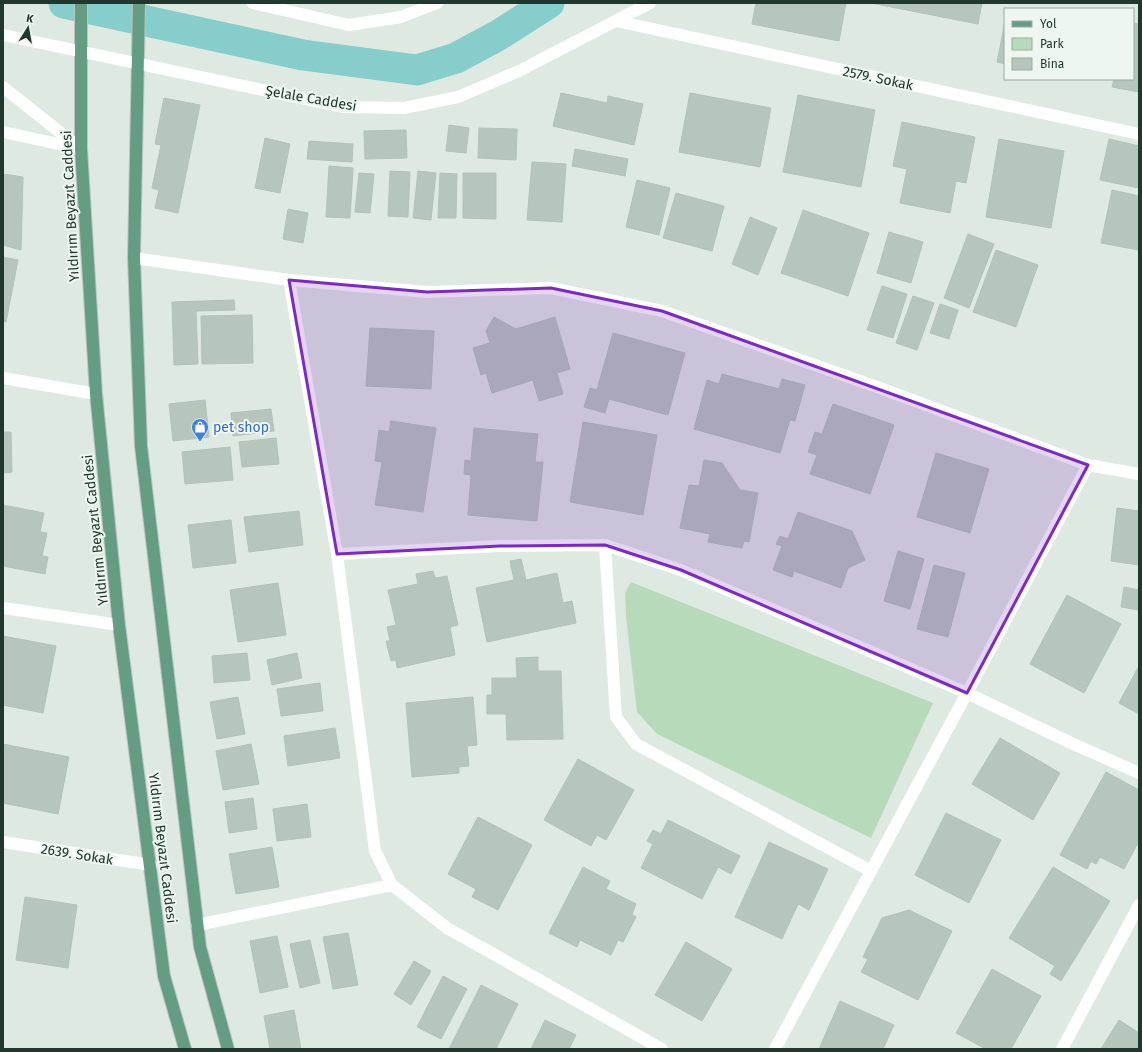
<svg xmlns="http://www.w3.org/2000/svg" width="1142" height="1052" font-family="'Fira Sans',sans-serif">
  <rect width="100%" height="100%" fill="#dee9e2"/>
  <polygon fill="#b7daba" points="631,582 933,703 871,838 657,734 637,712 626,617 625,593"/>
  <g fill="none" stroke-linecap="round" stroke-linejoin="round">
    <polyline stroke="#87cdcb" stroke-width="31" points="64,3 303,55 417,70 456,58 497,36 549,3"/>
  </g>
  <g fill="#b6c6bd" stroke="#b1c2b8">
    <polygon points="756,3 846,3 839,41 752,24"/>
    <polygon points="871,3 982,3 978,24"/>
    <polygon points="1005,22 1005,64 997,62"/>
    <polygon points="1133,23 1139,24 1139,92 1112,87 1114,79 1133,79"/>
    <polygon points="561,93 607,103 608,96 643,104 634,145 553,126"/>
    <polygon points="690,93 771,108 760,167 679,152"/>
    <polygon points="798,95 875,110 861,187 783,172"/>
    <polygon points="164,98 200,105 178,213 155,208 159,190 152,188 161,145 155,144"/>
    <polygon points="902,122 975,137 966,183 956,181 950,213 900,203 907,169 893,166"/>
    <polygon points="449,125 469,128 466,153 446,151"/>
    <polygon points="479,128 517,129 516,160 478,158"/>
    <polygon points="406,130 407,158 365,159 364,131"/>
    <polygon points="265,138 290,144 280,193 255,188"/>
    <polygon points="999,139 1064,151 1051,228 986,217"/>
    <polygon points="1109,139 1139,146 1139,188 1100,180"/>
    <polygon points="309,141 353,144 352,162 307,159"/>
    <polygon points="575,149 628,159 625,176 572,166"/>
    <polygon points="532,162 566,164 562,222 527,220"/>
    <polygon points="329,166 353,168 350,218 326,217"/>
    <polygon points="390,171 410,172 408,217 388,216"/>
    <polygon points="418,171 436,173 431,220 413,218"/>
    <polygon points="359,173 374,174 370,213 355,212"/>
    <polygon points="440,173 457,174 456,218 438,218"/>
    <polygon points="463,173 496,173 496,219 463,218"/>
    <polygon points="3,174 23,177 21,250 3,245"/>
    <polygon points="637,180 670,188 659,235 626,227"/>
    <polygon points="1112,190 1139,196 1139,250 1101,243"/>
    <polygon points="676,193 724,206 712,251 663,238"/>
    <polygon points="288,209 308,213 303,243 283,239"/>
    <polygon points="803,210 869,233 848,296 781,273"/>
    <polygon points="750,217 777,228 758,275 732,264"/>
    <polygon points="889,232 923,242 911,283 877,273"/>
    <polygon points="968,234 994,244 969,308 944,298"/>
    <polygon points="996,250 1038,265 1016,327 973,312"/>
    <polygon points="3,257 18,260 6,322 3,321"/>
    <polygon points="882,286 907,294 893,338 867,330"/>
    <polygon points="913,296 934,303 917,350 896,343"/>
    <polygon points="234,300 235,310 196,311 198,364 174,365 172,302"/>
    <polygon points="940,304 958,310 949,339 930,333"/>
    <polygon points="252,315 253,363 202,364 201,316"/>
    <polygon points="494,317 516,329 555,317 570,369 557,373 563,394 539,401 533,380 492,393 486,373 481,375 473,348 490,343 486,331"/>
    <polygon points="370,328 434,331 431,389 366,386"/>
    <polygon points="613,333 685,353 668,415 609,399 605,413 584,407 590,388 597,390"/>
    <polygon points="722,374 779,389 782,379 805,385 795,421 790,420 780,453 694,429 707,380 719,384"/>
    <polygon points="205,400 209,437 173,441 169,404"/>
    <polygon points="833,404 894,425 870,494 810,474 817,455 808,452 815,432 822,434"/>
    <polygon points="271,409 274,431 233,436 231,413"/>
    <polygon points="391,421 436,428 423,512 375,505 382,462 375,461 379,430 389,432"/>
    <polygon points="583,422 657,435 643,515 570,502"/>
    <polygon points="474,428 538,434 535,462 543,462 537,521 468,515 471,475 464,474 465,460 471,461"/>
    <polygon points="3,432 11,432 12,472 3,473"/>
    <polygon points="276,438 279,464 242,467 239,442"/>
    <polygon points="230,447 233,480 185,484 182,452"/>
    <polygon points="936,453 989,469 970,533 917,517"/>
    <polygon points="704,460 722,463 740,490 758,493 749,542 744,541 742,548 708,542 710,534 680,528 689,485 699,486"/>
    <polygon points="3,505 44,513 40,532 47,533 42,556 48,557 45,574 3,566"/>
    <polygon points="1117,508 1139,511 1139,565 1111,561"/>
    <polygon points="299,511 303,545 249,552 244,517"/>
    <polygon points="798,512 852,531 865,560 848,568 841,588 794,571 792,577 773,570 782,546 776,544 780,536 788,539"/>
    <polygon points="231,520 236,563 193,568 188,525"/>
    <polygon points="898,551 924,559 910,609 884,601"/>
    <polygon points="521,559 526,580 557,573 563,603 572,601 576,623 487,642 476,588 514,580 510,561"/>
    <polygon points="934,565 965,573 948,637 917,629"/>
    <polygon points="433,571 435,578 447,576 458,625 450,627 455,655 397,668 396,660 391,661 386,641 390,641 387,627 396,625 388,590 418,584 416,574"/>
    <polygon points="278,583 286,635 238,642 230,590"/>
    <polygon points="1124,587 1139,590 1139,610 1121,607"/>
    <polygon points="1067,595 1121,624 1084,693 1030,664"/>
    <polygon points="3,636 56,646 43,713 3,705"/>
    <polygon points="247,653 250,680 214,683 212,656"/>
    <polygon points="297,653 302,678 272,685 267,660"/>
    <polygon points="538,657 538,671 561,671 563,739 507,740 506,714 487,714 487,695 492,695 492,678 517,678 516,658"/>
    <polygon points="1139,666 1139,714 1119,703"/>
    <polygon points="320,683 323,711 281,716 277,689"/>
    <polygon points="238,697 245,734 217,739 210,702"/>
    <polygon points="473,697 477,745 467,746 469,766 459,767 459,773 412,777 406,703"/>
    <polygon points="335,728 340,758 288,766 284,736"/>
    <polygon points="1000,738 1060,773 1033,820 972,784"/>
    <polygon points="3,744 69,757 58,814 3,803"/>
    <polygon points="251,744 259,784 223,790 216,751"/>
    <polygon points="578,759 634,790 606,840 597,835 591,846 544,820"/>
    <polygon points="1106,772 1139,790 1139,841 1124,869 1100,857 1096,864 1091,861 1087,869 1060,855"/>
    <polygon points="253,798 257,829 229,833 225,802"/>
    <polygon points="307,804 311,837 277,841 273,809"/>
    <polygon points="946,813 1001,840 969,903 915,875"/>
    <polygon points="478,817 532,845 498,910 472,897 476,889 448,874"/>
    <polygon points="668,820 740,856 731,874 718,867 702,899 641,868 653,844 647,841 653,830 661,834"/>
    <polygon points="769,842 828,869 809,910 798,904 782,939 735,917"/>
    <polygon points="272,847 279,887 236,894 229,854"/>
    <polygon points="583,867 610,881 606,889 636,904 632,914 636,917 623,942 618,940 611,955 580,940 577,947 549,933"/>
    <polygon points="1053,867 1110,901 1061,981 1050,974 1055,966 1009,938"/>
    <polygon points="25,897 77,905 68,968 16,960"/>
    <polygon points="909,910 952,931 918,1000 861,972 868,959 863,957 882,918"/>
    <polygon points="348,933 358,985 333,989 323,937"/>
    <polygon points="277,936 288,987 260,993 250,941"/>
    <polygon points="310,940 320,983 300,988 290,944"/>
    <polygon points="686,942 732,969 702,1021 655,995"/>
    <polygon points="414,961 431,971 411,1005 394,994"/>
    <polygon points="992,969 1041,996 1011,1049 986,1049 956,1033"/>
    <polygon points="443,976 467,989 441,1039 417,1027"/>
    <polygon points="481,985 518,1004 496,1049 449,1049"/>
    <polygon points="840,1001 894,1025 883,1049 819,1049"/>
    <polygon points="294,1010 301,1049 270,1049 264,1016"/>
    <polygon points="545,1020 576,1035 569,1049 531,1049"/>
    <polygon points="1119,1020 1139,1033 1139,1049 1101,1049"/>
  </g>
  <g fill="none" stroke-linecap="round" stroke-linejoin="round">
    <g stroke="#bcc3c0" stroke-width="14">
      <g id="major">
        <polyline points="81,3 81,149 96,394 119,625 164,976 185,1049"/>
        <polyline points="139,3 134,258 141,446 200,947 228,1049"/>
      </g>
    </g>
    <g stroke="#fff" stroke-width="12">
      <polyline points="253,3 349,25 401,17 437,3"/>
      <polyline points="616,21 1139,134"/>
      <polyline points="3,35 343,107 404,108 458,97 519,71 650,3"/>
      <polyline points="3,87 81,149"/>
      <polyline points="3,132 77,148"/>
      <polyline points="134,258 289,280 427,292 551,288 662,311 877,387 1088,465 1139,474"/>
      <polyline points="289,280 337,554 375,851 392,885 447,928 662,1049"/>
      <polyline points="3,378 96,394"/>
      <polyline points="605,545 616,717 636,744 871,871"/>
      <polyline points="337,554 500,546 605,545 681,570 967,693 1071,743 1139,773"/>
      <polyline points="3,608 119,625"/>
      <polyline points="3,842 151,865"/>
      <polyline points="197,925 392,885"/>
      <polyline points="775,1049 967,693 1088,465"/>
      <polyline points="1062,1049 1139,905"/>
    </g>
    <use href="#major" stroke="#649d84" stroke-width="12"/>
  </g>
  <path fill="#7b2cbf" fill-opacity="0.2" stroke="#7b2cbf" stroke-width="3" stroke-linejoin="round" d="M289,280L427,292L551,288L662,311L1088,465L967,693L681,570L605,545L500,546L337,554Z"/>
  <defs>
    <g id="shop-pin" transform="scale(0.9)"><path d="M0 17L-7.5 6A9.5 9.5 0 1 1 7.5 6Z" fill="#3f7fe0" stroke="#eef6f0"/><path d="M-5-2.5h2.3a2.7 3.5 0 0 1 5.4 0H5L5.5 6h-11ZM-1.5-2.5h3a1.5 2.3 0 0 0-3 0Z" fill="#fff"/></g>
  </defs>
  <g fill-rule="evenodd">
    <use href="#shop-pin" x="200" y="427"/>
  </g>
  <g text-anchor="middle" stroke-width="4" stroke-linejoin="round" paint-order="stroke">
    <g font-size="14" fill="#20382d" stroke="#eef6f0">
      <text transform="translate(878 78) rotate(12)" y="5">2579. Sokak</text>
      <text transform="translate(311 98) rotate(10)" y="5">Şelale Caddesi</text>
      <text transform="translate(70 206) rotate(-93)" y="5">Yıldırım Beyazıt Caddesi</text>
      <text transform="translate(95 530) rotate(-96)" y="5">Yıldırım Beyazıt Caddesi</text>
      <text transform="translate(163 848) rotate(83)" y="5">Yıldırım Beyazıt Caddesi</text>
      <text transform="translate(77 854) rotate(9)" y="5">2639. Sokak</text>
    </g>
    <g font-size="14" fill="#366cbe" stroke="#eef6f0" text-anchor="start">
      <text x="213" y="432">pet shop</text>
    </g>
  </g>
  <rect width="1142" height="1052" fill="none" stroke="#20382d" stroke-width="8"/>
  <rect x="1004" y="8" width="130" height="72" fill="#eef6f0" stroke="#9caaa2"/>
  <rect x="1012" y="21" width="20" height="6" fill="#649d84" stroke="#9caaa2"/>
  <text x="1040" y="28" font-size="12" fill="#20382d">Yol</text>
  <rect x="1012" y="38" width="20" height="12" fill="#b7daba" stroke="#9caaa2"/>
  <text x="1040" y="48" font-size="12" fill="#20382d">Park</text>
  <rect x="1012" y="58" width="20" height="12" fill="#b6c6bd" stroke="#9caaa2"/>
  <text x="1040" y="68" font-size="12" fill="#20382d">Bina</text>
  <g transform="translate(28 28) rotate(11)" stroke="#eef6f0" stroke-width="3" paint-order="stroke">
  <path d="M0-3L7 15L0 10L-7 15Z" fill="#20382d"/>
  <text y="-6" font-size="11" font-weight="bold" text-anchor="middle" fill="#20382d">K</text>
  </g>
</svg>
